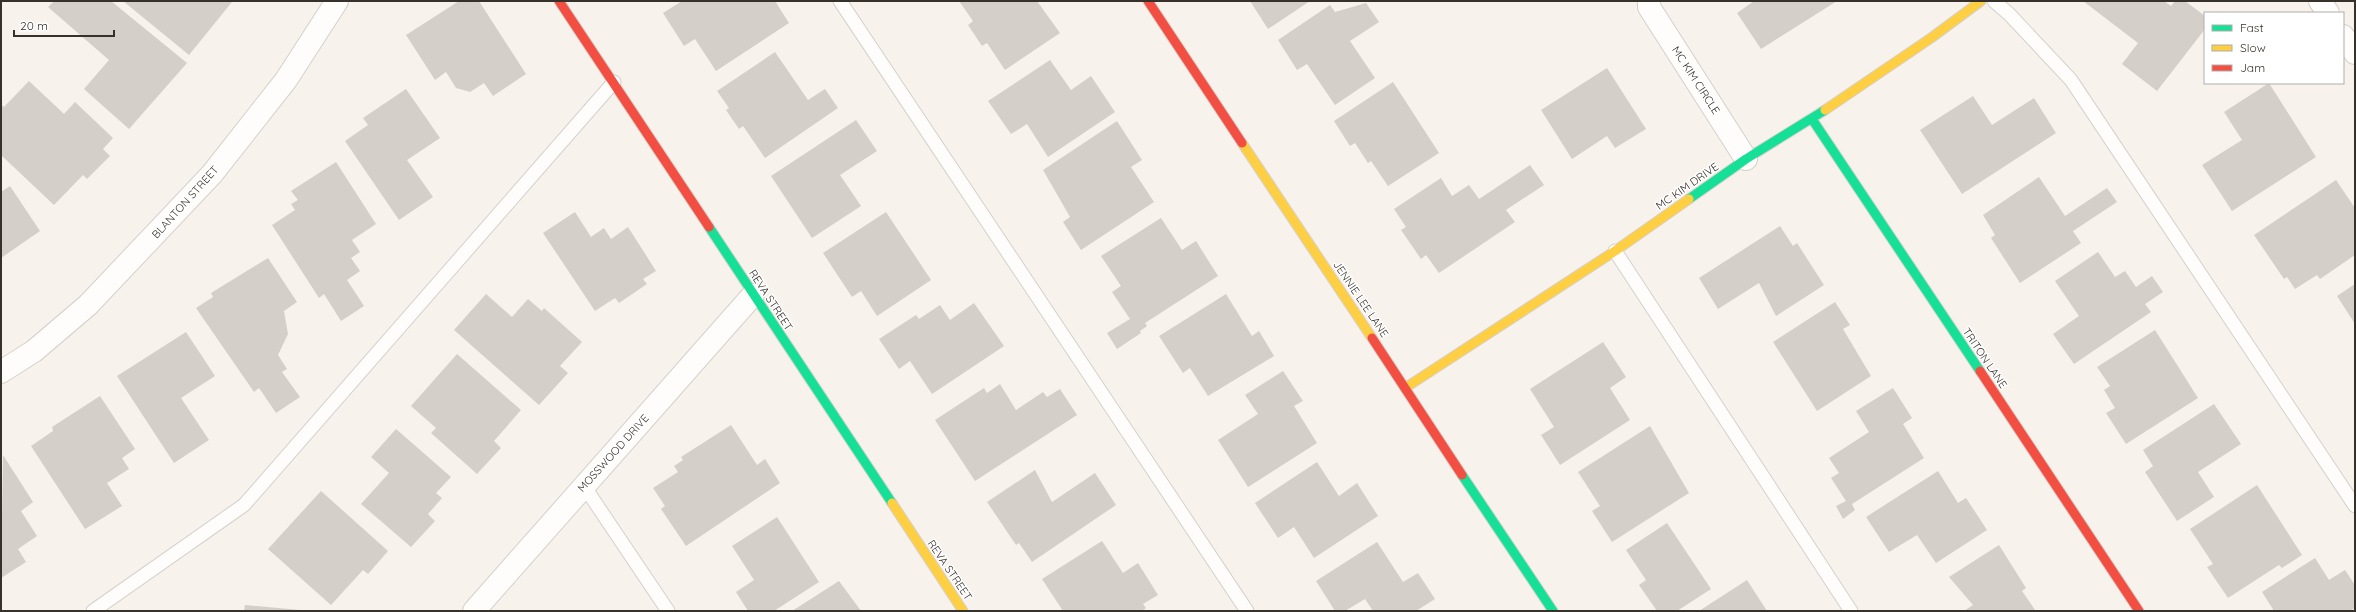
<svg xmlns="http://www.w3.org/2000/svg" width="2356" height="612" font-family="Quicksand,sans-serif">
  <rect width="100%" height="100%" fill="#f8f2ed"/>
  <g fill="#d5cfca">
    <polygon points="54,1 111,1 187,63 129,129 84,89 109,60 48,7"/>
    <polygon points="123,1 231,1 232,2 189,55"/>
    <polygon points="459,1 479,1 526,74 493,96 484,83 470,92 456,88 446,72 435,80 406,35"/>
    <polygon points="682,1 775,1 789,23 716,71 695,39 684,46 663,13"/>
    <polygon points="959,1 1037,1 1060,33 1005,70 987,43 982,46 968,25 973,21"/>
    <polygon points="1250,1 1310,1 1268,29"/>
    <polygon points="1754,1 1837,1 1761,49 1737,13"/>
    <polygon points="2083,1 2164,1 2171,6 2175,1 2185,1 2205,16 2205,29 2157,91 2122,64 2138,43"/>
    <polygon points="1366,3 1379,22 1350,41 1375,78 1335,105 1307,64 1297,70 1278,40 1330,5 1335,12"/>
    <polygon points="775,52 808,100 825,89 838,108 765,158 743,126 739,129 726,110 729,108 717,91"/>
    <polygon points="1050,60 1071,90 1091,76 1115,112 1048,157 1027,124 1011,134 988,101"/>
    <polygon points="1607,68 1646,129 1615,148 1607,136 1572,159 1541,110"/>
    <polygon points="29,81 64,114 75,102 113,138 103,149 110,156 87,179 83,175 54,205 1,155 1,104 4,107"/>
    <polygon points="1393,82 1439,153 1388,186 1371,161 1368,163 1355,143 1350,146 1334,121"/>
    <polygon points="2269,83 2316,157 2232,211 2202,165 2242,140 2224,112"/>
    <polygon points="406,89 440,138 407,160 433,197 399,220 345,141 368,125 363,118"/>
    <polygon points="1973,96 1992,125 2034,98 2056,133 1962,194 1920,130"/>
    <polygon points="856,120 877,151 840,175 861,206 812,238 771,176"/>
    <polygon points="1117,121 1142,160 1131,167 1154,202 1081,250 1063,222 1070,217 1043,170"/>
    <polygon points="336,162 376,224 352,240 360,252 351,258 360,271 347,280 364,306 341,321 324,294 319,298 272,225 295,210 291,204 298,200 291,191"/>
    <polygon points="1530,165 1544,185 1506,210 1515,222 1439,273 1426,255 1421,259 1401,230 1406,227 1394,209 1441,178 1452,196 1469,185 1479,199"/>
    <polygon points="2039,177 2065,216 2107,188 2117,202 2073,231 2081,243 2020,283 1991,238 1995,235 1983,215"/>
    <polygon points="2336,180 2355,208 2355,255 2320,279 2317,275 2295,289 2287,277 2284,279 2254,235"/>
    <polygon points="10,186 40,231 1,258 1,192"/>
    <polygon points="575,212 591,237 604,228 611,239 628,227 656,271 643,279 647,284 619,303 615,298 595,311 543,233"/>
    <polygon points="886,212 931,280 877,316 861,291 852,297 823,253"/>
    <polygon points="1161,218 1182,250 1196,241 1218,276 1145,323 1147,326 1140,331 1141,333 1117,349 1107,333 1130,319 1112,292 1121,286 1101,256"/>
    <polygon points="1780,226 1793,246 1797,243 1824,285 1776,316 1759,283 1718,309 1699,278"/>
    <polygon points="2098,252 2115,277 2125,271 2136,287 2152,276 2163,292 2145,304 2151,312 2074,364 2053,334 2079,316 2055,281"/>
    <polygon points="268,258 297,302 284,311 288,334 278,355 287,369 282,372 300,397 276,413 259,388 254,392 196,308 213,297 211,293"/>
    <polygon points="2355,284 2355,324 2337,296"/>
    <polygon points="486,294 512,317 528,299 542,311 544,308 582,342 560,366 568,373 539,405 454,330"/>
    <polygon points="1226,294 1252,336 1259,331 1274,356 1208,396 1190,368 1183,373 1159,336"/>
    <polygon points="1835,302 1850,325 1843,329 1871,376 1817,411 1773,342"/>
    <polygon points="974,303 1004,346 932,394 910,361 899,369 879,339 916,315 919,319 940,305 950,320"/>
    <polygon points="2155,330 2198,398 2126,444 2106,413 2115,408 2104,390 2110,386 2097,367"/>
    <polygon points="186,332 215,376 181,398 209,440 174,463 117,376"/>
    <polygon points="1603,342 1626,377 1610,388 1630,420 1560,465 1541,435 1554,427 1530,389"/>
    <polygon points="457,354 521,410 494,441 501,448 477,474 431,433 436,428 411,406"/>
    <polygon points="1283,371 1303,401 1294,406 1317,443 1248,487 1218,440 1258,414 1245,395"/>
    <polygon points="1000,384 1016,410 1043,392 1047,397 1060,389 1077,415 975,481 935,420 984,388 987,393"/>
    <polygon points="1893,388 1912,418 1903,424 1924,458 1852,504 1855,510 1843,519 1836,506 1846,501 1831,478 1839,473 1829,458 1869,432 1856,411"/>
    <polygon points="100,396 135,449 122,458 129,469 107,483 122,506 85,529 31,446 53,431 52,427"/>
    <polygon points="2214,404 2241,444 2198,472 2214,497 2177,521 2145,472 2153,466 2143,450"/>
    <polygon points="731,425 757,465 765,459 780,483 686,546 661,509 665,506 653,488 678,472 674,466 683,460 681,457"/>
    <polygon points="1650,426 1689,493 1612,542 1592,511 1600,506 1578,472"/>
    <polygon points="396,429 451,477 436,493 442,498 428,514 435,521 411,547 361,504 389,473 371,457"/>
    <polygon points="3,455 33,502 21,511 37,536 18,549 26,562 1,578"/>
    <polygon points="1317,462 1339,496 1357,483 1378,516 1314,558 1294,527 1278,538 1255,503"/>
    <polygon points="1035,470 1052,502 1095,473 1116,505 1032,562 1019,543 1016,545 987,502"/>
    <polygon points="1938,471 1958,503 1966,498 1987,530 1936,563 1917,535 1889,552 1866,517"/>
    <polygon points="2257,485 2302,555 2282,568 2279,565 2228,598 2207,567 2213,564 2190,529"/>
    <polygon points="321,491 388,551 368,574 363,570 331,605 268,549"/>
    <polygon points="777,517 819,582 774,611 748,611 736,592 754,580 732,546"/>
    <polygon points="1667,523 1711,589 1677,611 1657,611 1639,585 1646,580 1626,550"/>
    <polygon points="1102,541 1123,573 1138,563 1158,595 1143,604 1146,608 1142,611 1063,611 1042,579"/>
    <polygon points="1377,542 1403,582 1418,573 1435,599 1416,611 1373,611 1365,599 1345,611 1335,611 1316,581"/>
    <polygon points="1999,545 2026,588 2022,591 2035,610 1964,611 1973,605 1949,577"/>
    <polygon points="2315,558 2329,580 2345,570 2355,585 2355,608 2350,611 2274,611 2262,592"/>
    <polygon points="1747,580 1767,611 1699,611"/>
    <polygon points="839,581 861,611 792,611"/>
    <polygon points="245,605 300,610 300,611 244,611"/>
  </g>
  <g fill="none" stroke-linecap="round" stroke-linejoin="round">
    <g stroke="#d5d0cb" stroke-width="15">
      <g id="lane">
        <polyline points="840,1 1247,611"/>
        <polyline points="1994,1 2009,14 2071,80 2355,506"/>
        <polyline points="1615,251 1851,611"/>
        <polyline points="584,486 668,611"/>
        <polyline points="93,611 244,505 614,82"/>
      </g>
    </g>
    <g stroke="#d5d0cb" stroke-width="24">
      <g id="street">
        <polyline points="1649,1 1649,7 1746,159"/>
        <polyline points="2320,1 2328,13"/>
        <polyline points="2343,36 2355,53"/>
        <polyline points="1,372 34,351 88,305 212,174 286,80 337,1"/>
        <polyline points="474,611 753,295"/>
      </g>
    </g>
    <g stroke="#d5d0cb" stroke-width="11">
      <g id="fast">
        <polyline points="1812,119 1980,371"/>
        <polyline points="1689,199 1746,159 1825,110"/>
        <polyline points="709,227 892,503"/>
        <polyline points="1462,475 1553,611"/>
      </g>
    </g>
    <g stroke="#d5d0cb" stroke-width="11">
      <g id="slow">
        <polyline points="1825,110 1931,38 1981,1"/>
        <polyline points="1242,143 1372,338"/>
        <polyline points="1405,388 1615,251 1689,199"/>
        <polyline points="892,503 963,611"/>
      </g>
    </g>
    <g stroke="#d5d0cb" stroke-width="11">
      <g id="jam">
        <polyline points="559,1 709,227"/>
        <polyline points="1148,1 1242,143"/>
        <polyline points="1372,338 1462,475"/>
        <polyline points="1980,371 2139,611"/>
      </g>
    </g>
    <use href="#lane" stroke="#fefdfc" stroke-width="13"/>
    <use href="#street" stroke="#fefdfc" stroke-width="22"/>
    <use href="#fast" stroke="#16e098" stroke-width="9"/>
    <use href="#slow" stroke="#ffcf43" stroke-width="9"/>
    <use href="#jam" stroke="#f24e42" stroke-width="9"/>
  </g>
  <g text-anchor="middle" stroke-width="3" stroke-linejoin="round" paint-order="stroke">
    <g font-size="11" fill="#37312b" stroke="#fff">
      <text transform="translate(1696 80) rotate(57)" y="4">MC KIM CIRCLE</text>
      <text transform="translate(1687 186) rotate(-35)" y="4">MC KIM DRIVE</text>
      <text transform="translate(185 202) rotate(-48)" y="4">BLANTON STREET</text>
      <text transform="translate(1361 299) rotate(56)" y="4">JENNIE LEE LANE</text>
      <text transform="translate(771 300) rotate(57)" y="4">REVA STREET</text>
      <text transform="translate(1985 358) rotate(56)" y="4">TRITON LANE</text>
      <text transform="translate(613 453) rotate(-48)" y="4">MOSSWOOD DRIVE</text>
      <text transform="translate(950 570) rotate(56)" y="4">REVA STREET</text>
    </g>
  </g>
  <rect width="2356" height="612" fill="none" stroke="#37312b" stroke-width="4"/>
  <rect x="2204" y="12" width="140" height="72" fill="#ffffff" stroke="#afadaa"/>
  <rect x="2212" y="25" width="20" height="6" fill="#16e098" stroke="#afadaa"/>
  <text x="2240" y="32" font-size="12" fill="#37312b">Fast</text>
  <rect x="2212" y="45" width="20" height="6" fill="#ffcf43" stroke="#afadaa"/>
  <text x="2240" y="52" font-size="12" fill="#37312b">Slow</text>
  <rect x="2212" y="65" width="20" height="6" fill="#f24e42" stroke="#afadaa"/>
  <text x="2240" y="72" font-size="12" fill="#37312b">Jam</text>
  <path d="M14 30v6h100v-6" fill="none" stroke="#37312b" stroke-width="2"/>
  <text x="20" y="30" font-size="12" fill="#37312b" stroke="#ffffff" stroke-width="3" paint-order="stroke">20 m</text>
</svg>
